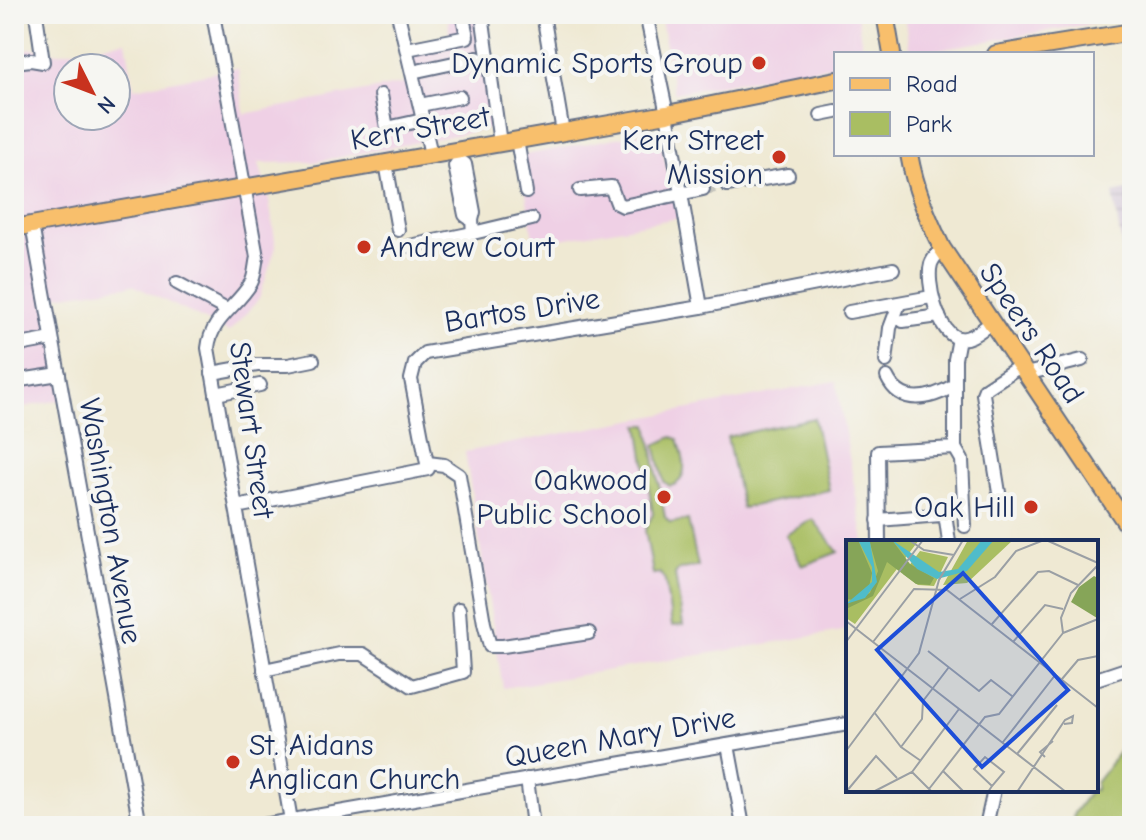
<svg xmlns="http://www.w3.org/2000/svg" width="1146" height="840" font-family="'Comic Neue',sans-serif">
  <defs>
    <pattern id="industrial-grid" width="8" height="8" patternUnits="userSpaceOnUse" patternTransform="scale(2)"><rect width="8" height="8" fill="#cdbed2"/><path d="M0 4h8M4 0v8" fill="none" stroke="#a69bae"/></pattern>
  </defs>
  <rect width="100%" height="100%" fill="#f6f6f2"/>
  <filter id="ink" filterUnits="userSpaceOnUse"><feTurbulence type="fractalNoise" baseFrequency=".0125" numOctaves="2"/><feDisplacementMap in="SourceGraphic" scale="16" xChannelSelector="R" yChannelSelector="G"/><feConvolveMatrix kernelMatrix="1 2 1 2 8 2 1 2 1" color-interpolation-filters="sRGB"/></filter>
  <filter id="wash" filterUnits="userSpaceOnUse"><feTurbulence type="fractalNoise" baseFrequency=".006" numOctaves="4" result="noise"/><feDisplacementMap in="SourceGraphic" scale="32" xChannelSelector="R" yChannelSelector="G"/><feGaussianBlur stdDeviation="1.8" result="paint"/><feColorMatrix in="noise" values="0 0 0 0 0 0 0 0 0 0 0 0 0 0 0 0 0 1.4 0 .05"/><feComposite in="paint" operator="in"/></filter>
  <g filter="url(#wash)">
    <rect width="100%" height="100%" fill="#efe9d3"/>
    <g fill="#efd0e5" fill-rule="evenodd">
      <path d="M477,14L497,127L315,162L259,163L269,200L276,247L259,299L229,332L133,285L57,296L74,397L14,409V52L32,48L57,53L126,41L134,88L238,68L244,114L407,83V49L426,52L450,48L448,17ZM68,68H116V116H68Z"/>
      <polygon points="660,14 857,14 863,54 836,54 836,65 674,93"/>
      <polygon points="904,14 1132,14 1132,17 910,54"/>
      <polygon points="658,130 678,218 534,244 520,156"/>
      <polygon points="836,381 864,542 848,542 848,630 503,688 465,452"/>
    </g>
    <polygon fill="url(#industrial-grid)" points="1132,189 1132,308 1113,193"/>
    <g fill="#a9be62" stroke="#627660" stroke-width="2">
      <polygon points="814,418 829,490 742,508 727,437"/>
      <polygon points="639,425 648,425 665,517 670,523 688,520 698,566 678,570 675,574 683,625 672,626 665,581 660,573 653,574 645,530 653,514"/>
      <path d="M672,437L678,439C683,454 692,481 670,486L664,482L655,445Z"/>
      <polygon points="813,519 838,552 802,566 786,535"/>
      <polygon points="1132,735 1132,826 1072,826 1074,813 1091,790 1096,790 1096,783"/>
    </g>
  </g>
  <g filter="url(#ink)">
    <g fill="none" stroke-linecap="round" stroke-linejoin="round">
      <polyline stroke="#c5c4bc" stroke-width="12" stroke-dasharray="12 6" stroke-linecap="butt" points="703,189 727,185"/>
      <g stroke="#657087" stroke-width="16">
        <g id="minor">
          <path d="M213,14L257,257C255,265 255,276 251,283C237,307 211,318 208,348L292,826"/>
          <polyline points="398,14 431,154"/>
          <polyline points="482,14 500,143"/>
          <polyline points="543,14 563,132"/>
          <polyline points="646,14 667,114 701,307"/>
          <polyline points="407,49 467,37 463,17"/>
          <polyline points="14,62 31,60 43,62 36,14"/>
          <polyline points="412,72 477,58"/>
          <polyline points="381,95 387,128 423,120"/>
          <polyline points="420,105 460,97"/>
          <polyline points="821,115 836,112"/>
          <polyline points="517,140 526,192"/>
          <polyline points="457,150 459,160 455,166 465,215 472,220 474,212 465,164 459,160"/>
          <polyline points="386,163 398,230"/>
          <polyline points="727,185 788,175"/>
          <polyline points="580,190 611,187 617,203 623,206 703,189"/>
          <polyline points="472,220 473,233 532,219"/>
          <polyline points="32,225 140,826"/>
          <polyline points="410,246 473,233"/>
          <path d="M942,248C939,252 933,258 931,264C926,281 937,332 958,338C970,341 982,329 991,323"/>
          <polyline points="177,283 227,310"/>
          <polyline points="849,312 931,297"/>
          <polyline points="903,321 939,316"/>
          <polyline points="14,346 52,339"/>
          <polyline points="886,361 890,328 899,304"/>
          <polyline points="212,373 257,365 288,365 313,360"/>
          <polyline points="1026,374 1082,360"/>
          <path d="M887,377C901,407 931,399 955,385"/>
          <polyline points="14,381 59,374"/>
          <polyline points="216,394 260,385"/>
          <polyline points="955,448 962,460 965,526"/>
          <polyline points="428,463 444,465 459,475 484,623 490,646 503,646 589,633"/>
          <polyline points="1001,505 983,394 985,389 1020,366"/>
          <polyline points="236,507 428,469 411,379 415,363 425,353 701,307 893,269"/>
          <polyline points="878,520 941,515 946,520 949,542"/>
          <polyline points="879,542 878,452 955,448 955,359 959,338"/>
          <polyline points="264,670 339,654 363,654 412,686 463,672 459,609"/>
          <polyline points="1096,679 1132,667"/>
          <polyline points="728,745 743,826"/>
          <polyline points="527,779 533,826"/>
          <polyline points="258,826 848,724"/>
          <polyline points="986,826 994,790"/>
        </g>
      </g>
      <g stroke="#657087" stroke-width="20">
        <g id="major">
          <polyline points="885,14 892,54"/>
          <polyline points="996,54 1132,32"/>
          <path d="M909,154C915,188 927,217 942,248L1132,532"/>
          <polyline points="14,228 667,114 836,80"/>
        </g>
      </g>
      <use href="#minor" stroke="#fff" stroke-width="12"/>
      <use href="#major" stroke="#f8bf6c" stroke-width="16"/>
    </g>
  </g>
  <g fill="#c8321e" stroke="#f6f6f2" stroke-width="3">
    <circle cx="759" cy="63" r="8"/>
    <circle cx="779" cy="157" r="8"/>
    <circle cx="364" cy="247" r="8"/>
    <circle cx="664" cy="497" r="8"/>
    <circle cx="1031" cy="507" r="8"/>
    <circle cx="233" cy="762" r="8"/>
  </g>
  <g text-anchor="middle" stroke-width="8" stroke-linejoin="round" paint-order="stroke">
    <g font-size="30" fill="#1b2f5e" stroke="#f6f6f2" text-anchor="end">
      <text x="743" y="73">Dynamic Sports Group</text>
      <text x="763" y="150">Kerr Street<tspan x="763" dy="34">Mission</tspan></text>
      <text x="380" y="257" text-anchor="start">Andrew Court</text>
      <text x="648" y="490">Oakwood<tspan x="648" dy="34">Public School</tspan></text>
      <text x="1015" y="517">Oak Hill</text>
      <text x="249" y="755" text-anchor="start">St. Aidans<tspan x="249" dy="34">Anglican Church</tspan></text>
    </g>
    <g font-size="30" fill="#1b2f5e" stroke="#f6f6f2">
      <text transform="translate(420 128) rotate(-10)" y="10">Kerr Street</text>
      <text transform="translate(522 310) rotate(-9)" y="10">Bartos Drive</text>
      <text transform="translate(1032 333) rotate(56)" y="10">Speers Road</text>
      <text transform="translate(252 430) rotate(82)" y="10">Stewart Street</text>
      <text transform="translate(111 521) rotate(80)" y="10">Washington Avenue</text>
      <text transform="translate(620 737) rotate(-10)" y="10">Queen Mary Drive</text>
    </g>
  </g>
  <g transform="translate(846 540)">
    <rect width="252" height="252" fill="#efe9d3"/>
    <path d="M0,0H73L9,84L0,78ZM122,0H167L121,43L97,45ZM74,11L102,17L88,46L72,45L57,34Z" fill="#a9be62"/>
    <path d="M0,0H12L26,33L23,47L7,60L0,59ZM23,0H46L64,24L88,38L84,45L70,44L41,22L27,56L0,69V64L24,53L32,31ZM248,36L252,38L251,78L225,62L233,47Z" fill="#86a558"/>
    <path d="M12,0L24,2L31,42L19,58L0,64L26,42V27ZM46,0L93,32L112,29L136,0H148L121,31L91,39L71,29Z" fill="#4fbcca"/>
    <path fill="none" stroke="#9a9fa4" stroke-width="2" d="M63,0L78,10L108,15M200,0L252,23M114,59L149,37L170,11L198,0M0,81L220,252M146,84L192,32L203,31L232,45M217,93L215,78L225,53L252,25M217,93L252,79M0,102L77,0M27,102L68,49L101,50L252,168M167,102L199,65L217,69M82,111L133,151L145,140L166,156M216,139L232,120L252,116M28,172L55,207L75,221M157,202L210,134M55,207L76,179L77,161L103,127M0,211L73,113L93,40L117,0M171,214L211,165M199,217L194,212L207,201M97,231L118,252M66,232L86,252M83,249L139,177L153,174L217,93M0,252L30,216L51,238M27,252L66,232L113,169M142,252L146,246L158,232L139,217L128,229L146,246M171,252L219,180L227,176L226,183L218,184"/>
    <path fill="#1d4ed8" fill-opacity="0.15" stroke="#1d4ed8" stroke-width="4" d="M117,33L222,150L136,227L31,110Z"/>
    <rect width="252" height="252" fill="none" stroke="#1b2f5e" stroke-width="4"/>
  </g>
  <rect width="1146" height="840" fill="none" stroke="#f6f6f2" stroke-width="48"/>
  <rect x="834" y="52" width="260" height="104" fill="#f6f6f2" stroke="#9ea6b7" stroke-width="2"/>
  <rect x="850" y="78" width="40" height="12" fill="#f8bf6c" stroke="#9ea6b7" stroke-width="2"/>
  <text x="906" y="92" font-size="24" fill="#1b2f5e">Road</text>
  <rect x="850" y="112" width="40" height="24" fill="#a9be62" stroke="#9ea6b7" stroke-width="2"/>
  <text x="906" y="132" font-size="24" fill="#1b2f5e">Park</text>
  <g transform="translate(92 92) rotate(132)"><circle r="38" fill="#f6f6f2" stroke="#9ea6b7" stroke-width="2"/>
  <path d="M0-6L14 30L0 20L-14 30Z" fill="#c8321e"/>
  <text y="-12" font-size="22" font-weight="bold" text-anchor="middle" fill="#1b2f5e">N</text>
  </g>
</svg>
